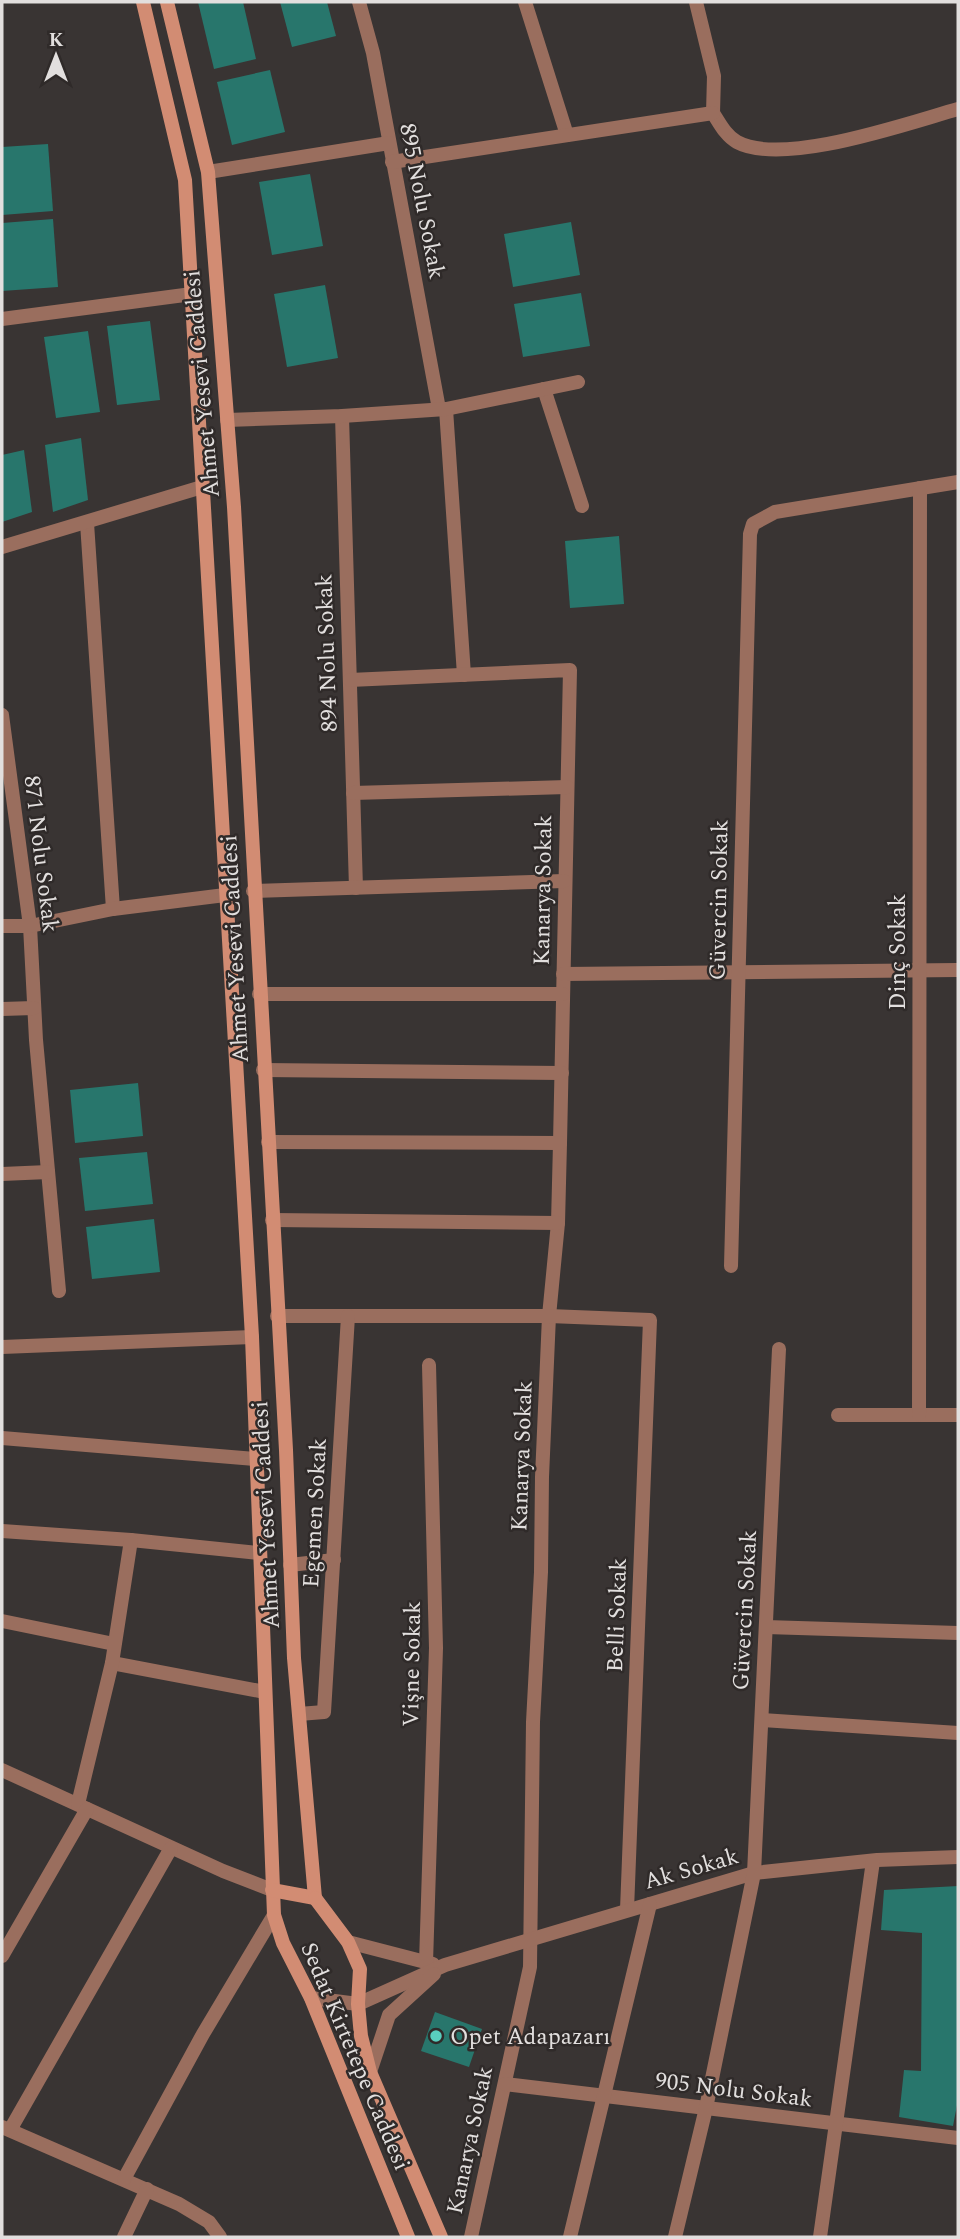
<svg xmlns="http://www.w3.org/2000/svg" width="960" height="2239" font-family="Spectral,serif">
  <rect width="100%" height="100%" fill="#393433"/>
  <g fill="#28766c">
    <polygon points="198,2 243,2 256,59 214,69"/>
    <polygon points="280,2 327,2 336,36 292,47"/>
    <polygon points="270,70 285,132 232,145 217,82"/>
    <polygon points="48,144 53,211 2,215 2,147"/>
    <polygon points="310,174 323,246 272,255 259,182"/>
    <polygon points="53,219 58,287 2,291 2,223"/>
    <polygon points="571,222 580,275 513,287 504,234"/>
    <polygon points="325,285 338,358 287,367 274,294"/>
    <polygon points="581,293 590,346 523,357 514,304"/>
    <polygon points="150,321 160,400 117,405 107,326"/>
    <polygon points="88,331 100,412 56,418 44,337"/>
    <polygon points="81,438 88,500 53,512 45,445"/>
    <polygon points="24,450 32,512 2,522 2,455"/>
    <polygon points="619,536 624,604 570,608 565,541"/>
    <polygon points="138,1083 143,1136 75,1143 70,1090"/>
    <polygon points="147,1152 153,1204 85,1211 79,1158"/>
    <polygon points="154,1219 160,1272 92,1279 86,1227"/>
    <polygon points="958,1886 958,2100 953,2126 899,2117 904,2070 921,2071 922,1933 881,1930 884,1890"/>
    <polygon points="435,2012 482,2029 469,2067 421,2051"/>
  </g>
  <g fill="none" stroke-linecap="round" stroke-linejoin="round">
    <g stroke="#9a6e5e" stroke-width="14">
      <polyline points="359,2 373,53 439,409"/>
      <polyline points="525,2 567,135"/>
      <polyline points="696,2 714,76 713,113"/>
      <path d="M713,113C720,124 726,136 737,142C783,167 908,123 958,109"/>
      <polyline points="392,162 713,113"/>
      <polyline points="208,172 389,143"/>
      <polyline points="2,319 192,294"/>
      <polyline points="544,389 582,506"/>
      <polyline points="446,409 464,675"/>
      <polyline points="342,416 356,888"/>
      <polyline points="227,420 342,416 446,409 578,382"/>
      <polyline points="87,523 113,909"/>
      <polyline points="2,547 202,487"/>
      <polyline points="350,680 570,670 560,1143 558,1223 549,1316 542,1477 541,1572 533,1722 530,1967 471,2237"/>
      <polyline points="2,715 30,926 36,1040 59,1291"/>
      <polyline points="353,793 567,787"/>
      <polyline points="253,891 564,881"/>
      <polyline points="2,926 30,926 113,909 225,895"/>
      <polyline points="563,974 958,970"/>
      <polyline points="259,994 563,994"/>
      <polyline points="2,1009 34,1008"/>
      <polyline points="263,1070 562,1073"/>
      <polyline points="268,1142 560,1143"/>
      <polyline points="2,1174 48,1172"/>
      <polyline points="272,1220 558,1223"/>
      <polyline points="731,1266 750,534 753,524 775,512 958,482"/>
      <polyline points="277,1316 549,1316 650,1320 627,1910"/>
      <polyline points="2,1347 252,1337"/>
      <polyline points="838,1415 958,1415"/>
      <polyline points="919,1415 920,488"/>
      <polyline points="2,1438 255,1459"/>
      <polyline points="2,1531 131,1540 259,1553"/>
      <polyline points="290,1565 334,1560"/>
      <polyline points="2,1621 114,1644"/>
      <polyline points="766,1627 958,1633"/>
      <polyline points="112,1663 265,1692"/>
      <polyline points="299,1714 324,1712 348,1316"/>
      <polyline points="762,1720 958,1733"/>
      <polyline points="2,1770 223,1871 272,1890"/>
      <polyline points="78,1804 112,1663 131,1540"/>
      <polyline points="348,1942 433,1964"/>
      <polyline points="2,1956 87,1809"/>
      <polyline points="426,1963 436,1648 429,1365"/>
      <polyline points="311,1998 358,2004 445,1965 754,1873 877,1860 958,1857"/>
      <polyline points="370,2072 389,2015 434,1974"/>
      <polyline points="505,2084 958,2138"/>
      <polyline points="2,2127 179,2204 209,2222 220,2237"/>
      <polyline points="10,2130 171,1848"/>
      <polyline points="124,2179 203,2034 274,1915"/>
      <polyline points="124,2237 147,2189"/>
      <polyline points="570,2237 650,1904"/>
      <polyline points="675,2237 706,2108 754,1873 779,1349"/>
      <polyline points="820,2237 873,1861"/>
    </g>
    <g stroke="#d28c73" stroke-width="14">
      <polyline points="143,2 185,180 252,1337 274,1915 283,1943 311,1998 408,2237"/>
      <polyline points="167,2 208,172 234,507 286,1450 294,1658 315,1898"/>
      <polyline points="272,1890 315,1898"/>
      <polyline points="315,1898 348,1942 360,1969 358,2004 361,2036 370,2072 441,2237"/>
    </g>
  </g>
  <circle fill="#59cebe" stroke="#2f2a29" stroke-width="2.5" cx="436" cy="2036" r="7"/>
  <g text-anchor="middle" stroke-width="5" stroke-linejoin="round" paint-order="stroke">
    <g font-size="23" fill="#e2dfde" stroke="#2f2a29">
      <text transform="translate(423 201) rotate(79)" y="8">895 Nolu Sokak</text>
      <text transform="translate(201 384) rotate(-95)" y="8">Ahmet Yesevi Caddesi</text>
      <text transform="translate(326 653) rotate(-92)" y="8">894 Nolu Sokak</text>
      <text transform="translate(42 854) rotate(83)" y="8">871 Nolu Sokak</text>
      <text transform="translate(542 890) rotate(-89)" y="8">Kanarya Sokak</text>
      <text transform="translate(718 900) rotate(-89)" y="8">Güvercin Sokak</text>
      <text transform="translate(234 949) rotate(-93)" y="8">Ahmet Yesevi Caddesi</text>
      <text transform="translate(897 952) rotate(-90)" y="8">Dinç Sokak</text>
      <text transform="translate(521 1456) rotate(-88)" y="8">Kanarya Sokak</text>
      <text transform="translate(314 1513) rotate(-87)" y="8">Egemen Sokak</text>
      <text transform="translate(265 1515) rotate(-93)" y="8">Ahmet Yesevi Caddesi</text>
      <text transform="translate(744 1610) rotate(-87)" y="8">Güvercin Sokak</text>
      <text transform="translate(616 1615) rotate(-88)" y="8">Belli Sokak</text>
      <text transform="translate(411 1664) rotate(-89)" y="8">Vişne Sokak</text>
      <text transform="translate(691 1868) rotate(-16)" y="8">Ak Sokak</text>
      <text transform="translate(356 2056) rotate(67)" y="8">Sedat Kirtetepe Caddesi</text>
      <text transform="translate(734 2089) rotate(7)" y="8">905 Nolu Sokak</text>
      <text transform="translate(469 2140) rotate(-78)" y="8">Kanarya Sokak</text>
    </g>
    <g font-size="23" fill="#e2dfde" stroke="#2f2a29" text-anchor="start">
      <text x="450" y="2044">Opet Adapazarı</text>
    </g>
  </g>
  <rect width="960" height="2239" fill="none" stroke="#e2dfde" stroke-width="7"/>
  <g transform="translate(56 56)" stroke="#2f2a29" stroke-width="5" paint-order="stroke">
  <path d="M0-5L12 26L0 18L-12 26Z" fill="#e2dfde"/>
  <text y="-10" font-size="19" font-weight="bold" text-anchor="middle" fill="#e2dfde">K</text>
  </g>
</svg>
